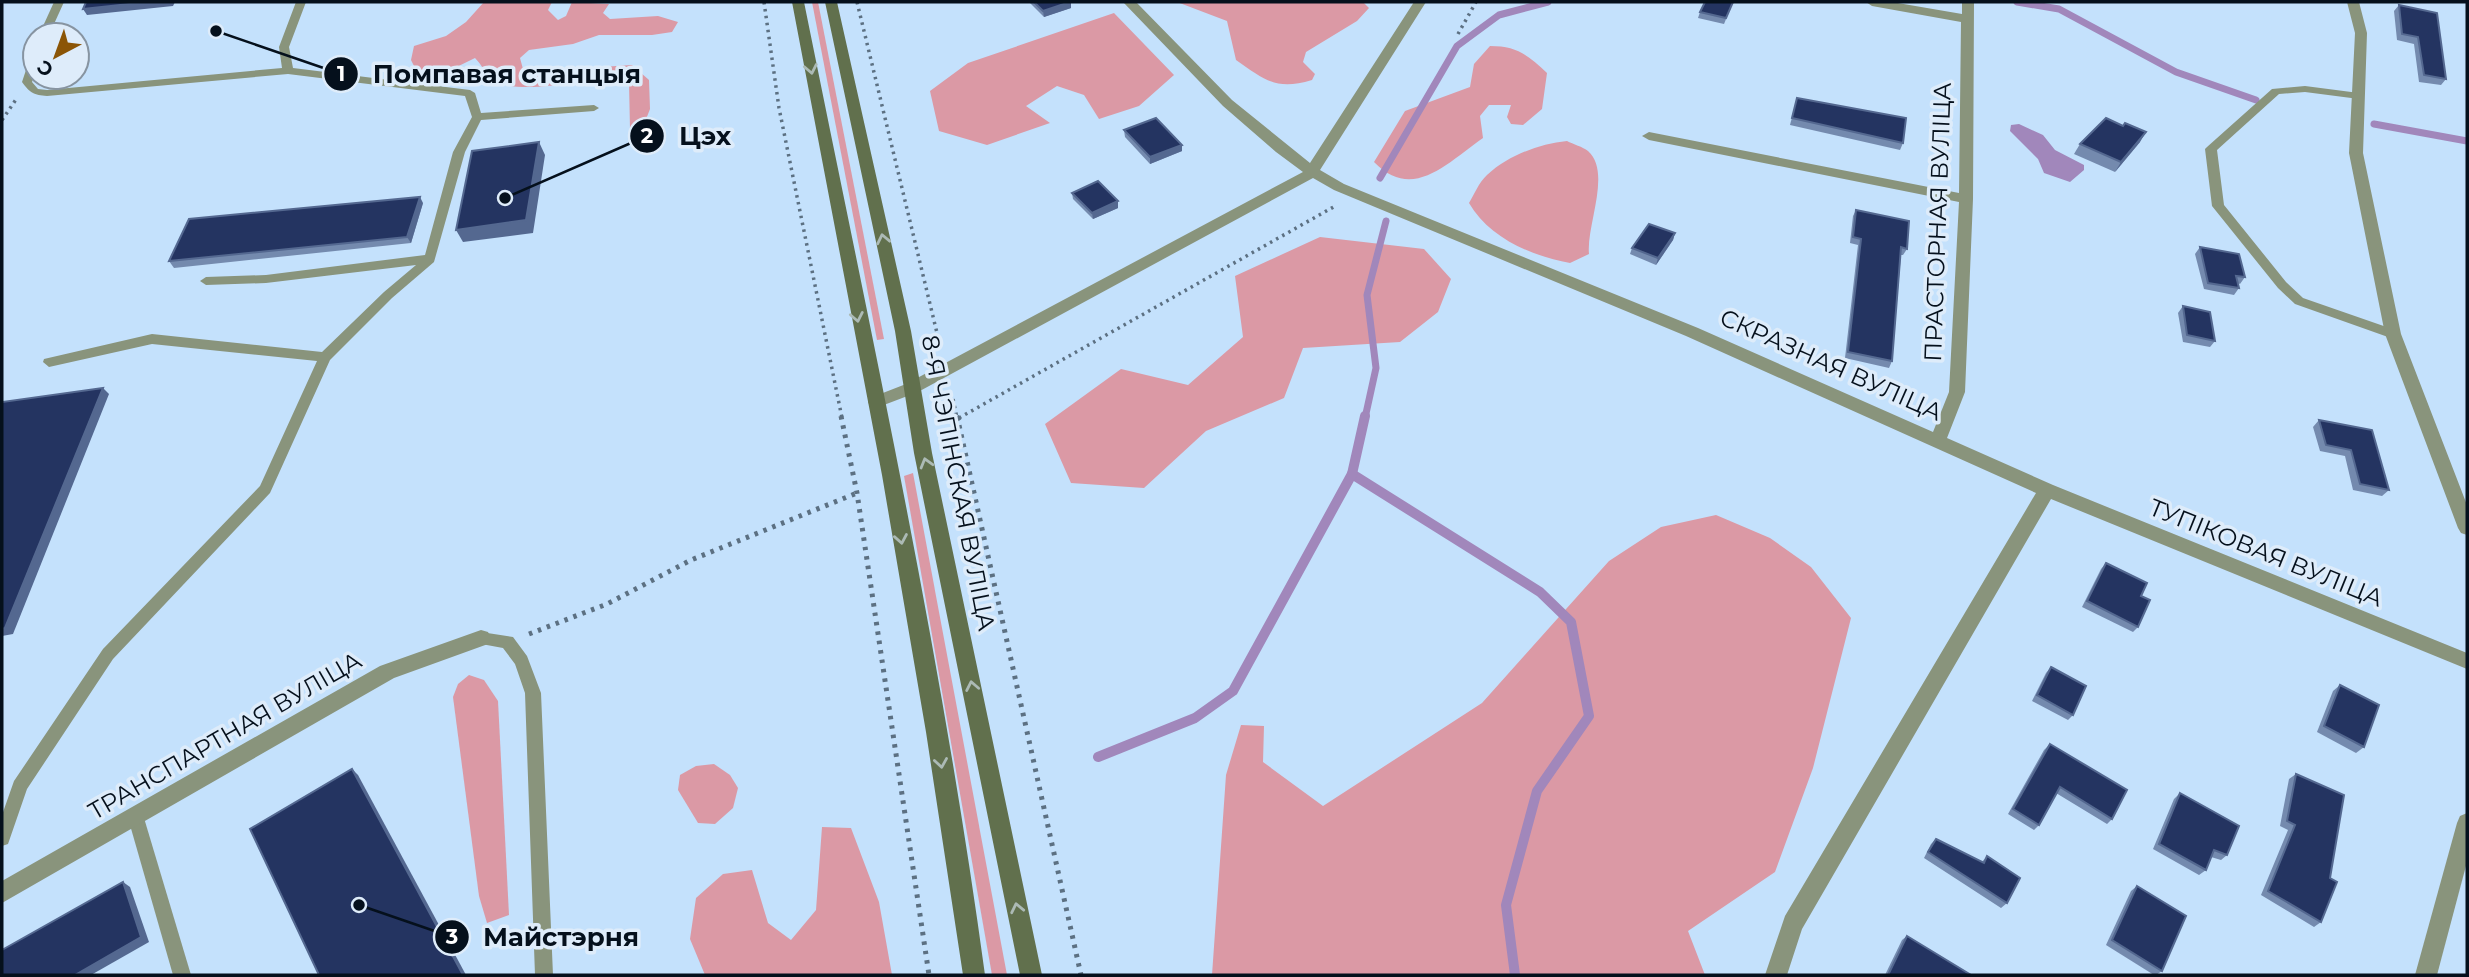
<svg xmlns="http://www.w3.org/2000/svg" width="2469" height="977" font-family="Montserrat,sans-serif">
  <rect width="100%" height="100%" fill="#c4e1fc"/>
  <g fill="#db99a5">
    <path d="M484,2H552L548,10L558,20L566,16L572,2L609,4L603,13L610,19L658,16L678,22L672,32L652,35H599L573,44L529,50L520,58L523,69L540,71L632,65L649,80L650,109L643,127L630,129L629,82L620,75C592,78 515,98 493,79C486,74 481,64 475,58L430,80L420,78L411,60L414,46L446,36L466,22Z"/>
    <polygon points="812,2 818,2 884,339 877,340"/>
    <path d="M1177,2H1363L1369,8L1357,21L1306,52L1303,62L1315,74L1312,80C1276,91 1265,80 1236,60L1227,21Z"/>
    <polygon points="1114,13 1174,75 1139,106 1099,119 1084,95 1057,86 1026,106 1050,123 987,145 939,131 930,91 968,63"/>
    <path d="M1490,46C1517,46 1528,55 1547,73L1542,109L1523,125L1511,124L1507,117L1511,105H1489L1480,116L1483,138C1447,163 1413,202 1374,162L1405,111L1470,87L1474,64Z"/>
    <path d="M1567,141C1573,144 1583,147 1588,151C1612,172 1586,226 1589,254L1570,263C1532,256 1489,238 1469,203C1474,195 1479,182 1487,175C1509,155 1539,144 1567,141Z"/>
    <polygon points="1320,237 1424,249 1451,279 1438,312 1400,342 1303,348 1284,398 1206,431 1144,488 1071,483 1045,424 1121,369 1188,385 1243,337 1235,276"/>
    <polygon points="913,473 1007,975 992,975 904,476"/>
    <polygon points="1716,515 1770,538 1811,567 1851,618 1813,768 1775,872 1688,931 1705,975 1212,975 1226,775 1241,725 1264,726 1263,762 1323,806 1482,703 1609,561 1661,527"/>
    <polygon points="469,675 484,680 498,701 509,915 487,923 479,896 453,697 458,684"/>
    <polygon points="714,764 730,775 738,788 733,808 715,824 698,823 678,790 680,775 696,766"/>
    <polygon points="822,827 851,828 879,902 892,975 705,975 690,939 696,898 723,874 752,870 768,923 791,940 816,910"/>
  </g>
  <polygon fill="#a187bb" points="2019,124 2043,135 2055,150 2084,165 2084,170 2070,182 2044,173 2038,159 2010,131 2011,125"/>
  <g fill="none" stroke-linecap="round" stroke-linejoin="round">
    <g stroke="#a187bb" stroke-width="7">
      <polyline points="2017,2 2059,9 2176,72 2256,100"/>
      <polyline points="2374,124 2467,141"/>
      <polyline points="1380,178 1457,46 1499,15 1548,2"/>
      <polyline points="1365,418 1376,368 1367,295 1386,221"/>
    </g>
    <g stroke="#a187bb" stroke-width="10">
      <polyline points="1352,474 1540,592 1571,622 1589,716 1537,791 1506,905 1515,975"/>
      <polyline points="1098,757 1195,718 1233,691 1352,474 1365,416"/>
    </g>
    <g stroke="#5c7082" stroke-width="3.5" stroke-dasharray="2.5 4.5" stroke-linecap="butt">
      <polyline points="764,2 779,108 842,418"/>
      <polyline points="857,2 937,333"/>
      <polyline points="1458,34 1476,2"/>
      <polyline points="2,120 17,98"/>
      <polyline points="953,399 957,418"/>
      <polyline points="959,418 1337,205"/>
    </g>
    <g stroke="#5c7082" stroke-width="5" stroke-dasharray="3.5 6" stroke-linecap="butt">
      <polyline points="841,416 857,493 929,975"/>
      <polyline points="957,416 1081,975"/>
      <polyline points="957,419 962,416"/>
      <polyline points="945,442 961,439"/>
      <polyline points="529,634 607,604 691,560 857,493"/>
    </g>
    <g fill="#89947c" fill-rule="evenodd">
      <polygon points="54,2 64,2 49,35 39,35"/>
      <path d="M296,2H306L289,47L293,68L470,90L475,93L481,113L594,105L599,108L594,111L481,120L465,152L434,262L392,298L330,360L270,493L113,659L27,789L8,844L2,846V815L14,781L103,649L260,486L317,361L152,344L49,367L43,362L44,359L152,334L322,352L384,292L416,265L266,283L206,285L200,281L206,277L266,275L425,255L453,152L472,117L465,96L288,74L47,96C34,95 30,93 22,82L30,58L35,55V74L32,82L38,89L47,90L282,68L279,47Z"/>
      <polygon points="2305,86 2359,93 2364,96 2359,99 2305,92 2279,94 2217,150 2224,205 2286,282 2303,298 2398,331 2399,334 2398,337 2388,337 2295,304 2278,288 2212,206 2205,149 2207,147 2272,89"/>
      <polygon points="481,632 513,637 527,656 541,693 553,975 535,975 525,693 515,664 503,648 476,643 473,638 476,633"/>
      <polygon points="136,810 142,813 144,818 191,975 173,975 128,818 130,813"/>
    </g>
    <g fill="#89947c" fill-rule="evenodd">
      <polygon points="1123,2 1136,2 1232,100 1310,163 1414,2 1426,2 1320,170 1344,184 1698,328 1933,432 1949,392 1959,202 1649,140 1642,136 1649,132 1959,193 1961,22 1872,6 1866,2 1892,2 1962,14 1962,2 1974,2 1973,199 1965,392 1947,438 2053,485 2467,653 2467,669 2051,499 1802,929 1787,975 1765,975 1785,916 2036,493 1686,336 1334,190 1313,178 918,392 876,408 870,406 868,402 870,398 906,384 1303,172 1276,152 1223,106"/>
      <polygon points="2347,2 2359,2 2367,33 2363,153 2401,334 2467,505 2467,535 2461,533 2458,528 2385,334 2349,153 2355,33"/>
      <polygon points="481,630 488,632 491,638 488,644 394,678 2,903 2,881 380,666"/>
      <polygon points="2467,813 2467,862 2437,975 2415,975 2457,823 2460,816"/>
    </g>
    <g fill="#61704d" fill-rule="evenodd">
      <path d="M792,2H804C869,325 941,649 985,975H963L926,732L882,475Z"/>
      <polygon points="825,2 837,2 911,331 932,453 1042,975 1020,975 914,453 895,331"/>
    </g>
  </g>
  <g fill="#748aae">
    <polygon points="1029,2 1071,2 1071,8 1044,17"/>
    <polygon points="1733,2 1724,24 1698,18 1700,12"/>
    <polygon points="2399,5 2446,79 2441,85 2419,82 2414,44 2397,40 2394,11"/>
    <polygon points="1797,98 1903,143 1900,150 1790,125"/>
    <polygon points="1124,130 1182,151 1150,164 1125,137"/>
    <polygon points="2140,142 2115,172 2074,154 2080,144"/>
    <polygon points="1072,193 1118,201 1118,208 1093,219 1073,199"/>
    <polygon points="423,203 411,243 174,268 169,261"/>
    <polygon points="1856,210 1907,249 1903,255 1901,255 1892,361 1889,368 1845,358 1858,245 1850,243 1853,216"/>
    <polygon points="1675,233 1673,240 1656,265 1630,254 1632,248"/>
    <polygon points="2200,247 2245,277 2240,284 2238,283 2239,288 2234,295 2204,289 2195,254"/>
    <polygon points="2183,306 2215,341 2210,347 2183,342 2178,313"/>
    <polygon points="2319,420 2372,430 2389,490 2382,496 2353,490 2345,456 2320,451 2313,427"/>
    <polygon points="2106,563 2138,627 2133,632 2082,607 2101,569"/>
    <polygon points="2051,667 2073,715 2068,720 2032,701 2046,673"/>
    <polygon points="2340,685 2364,747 2356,753 2317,732 2333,691"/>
    <polygon points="2050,744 2112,819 2107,824 2056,793 2039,825 2034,830 2008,814 2044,750"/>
    <polygon points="2296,774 2321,922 2314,927 2261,895 2288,830 2280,826 2289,779"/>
    <polygon points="2180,793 2227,855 2221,860 2211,857 2206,870 2199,875 2153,849 2174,799"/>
    <polygon points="1936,839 1982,862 1987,856 2007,903 2001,908 1924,858 1931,844"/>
    <polygon points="2137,886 2162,971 2156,975 2154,975 2106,945 2131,891"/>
    <polygon points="1907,936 1971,975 1885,975 1902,940"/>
  </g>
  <g fill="#546890">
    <polygon points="148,2 175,2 173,6 87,15 83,9"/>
    <polygon points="1071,2 1071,8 1044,17 1043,11"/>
    <polygon points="2146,132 2140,142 2115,172 2121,162"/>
    <polygon points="539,142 545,155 533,233 463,242 456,230"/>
    <polygon points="1182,145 1182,151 1150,164 1150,157"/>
    <polygon points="420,197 423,203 411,243 407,237"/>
    <polygon points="1118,201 1118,208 1093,219 1092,213"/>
    <polygon points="1675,233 1673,240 1656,265 1658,258"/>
    <polygon points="103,388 109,394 13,634 2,636 2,629"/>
    <polygon points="352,769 358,775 466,975 463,975"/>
    <polygon points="123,882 130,887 149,942 91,975 75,975"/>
  </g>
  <g fill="#243461" stroke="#546890" stroke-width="2">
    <polygon points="86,2 148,2 83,9"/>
    <polygon points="1034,2 1070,2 1043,11"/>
    <polygon points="1705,2 1733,2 1726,18 1700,12"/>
    <polygon points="2399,5 2437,13 2446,79 2424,75 2418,37 2402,34"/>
    <polygon points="1797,98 1906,118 1903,143 1792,118"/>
    <polygon points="1156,118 1182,145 1150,157 1124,130"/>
    <polygon points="2106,118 2123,126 2125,123 2146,132 2121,162 2080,144"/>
    <polygon points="539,142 526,220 456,230 472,151"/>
    <polygon points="1098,181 1118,201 1092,213 1072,193"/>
    <polygon points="420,197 407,237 169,261 189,219"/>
    <polygon points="1856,210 1909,221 1907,249 1901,247 1892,361 1848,352 1861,239 1853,237"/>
    <polygon points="1649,224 1675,233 1658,258 1632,248"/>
    <polygon points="2200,247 2239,254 2245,277 2236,276 2239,288 2208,283"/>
    <polygon points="2183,306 2210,312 2215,341 2187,335"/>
    <polygon points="103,388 5,628 2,629 2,402"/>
    <polygon points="2319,420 2372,430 2389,490 2360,484 2351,450 2326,445"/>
    <polygon points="2106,563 2147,583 2141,596 2150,600 2138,627 2087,601"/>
    <polygon points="2051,667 2086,686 2073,715 2037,695"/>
    <polygon points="2340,685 2379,705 2364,747 2324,726"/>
    <polygon points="2050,744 2127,790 2112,819 2060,787 2039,825 2013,809"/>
    <polygon points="352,769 463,975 319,975 250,829"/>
    <polygon points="2296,774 2344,795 2330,878 2337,882 2321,922 2268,891 2295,825 2287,821"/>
    <polygon points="2180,793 2239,826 2227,855 2214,850 2206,870 2159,844"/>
    <polygon points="1936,839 1984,863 1987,856 2020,878 2007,903 1928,852"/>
    <polygon points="123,882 141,937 75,975 2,975 2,950"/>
    <polygon points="2137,886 2186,916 2162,971 2112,940"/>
    <polygon points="1907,936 1971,975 1888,975"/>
  </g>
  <defs><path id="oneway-chevron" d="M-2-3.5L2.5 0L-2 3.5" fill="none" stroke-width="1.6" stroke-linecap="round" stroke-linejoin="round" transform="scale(1.75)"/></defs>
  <g stroke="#acbab5">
    <use href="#oneway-chevron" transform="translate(811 69) rotate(79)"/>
    <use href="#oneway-chevron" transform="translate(883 239) rotate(-102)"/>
    <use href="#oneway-chevron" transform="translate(857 317) rotate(79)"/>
    <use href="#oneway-chevron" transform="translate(926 463) rotate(-106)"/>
    <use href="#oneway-chevron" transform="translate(901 539) rotate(80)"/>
    <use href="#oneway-chevron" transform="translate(972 686) rotate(-101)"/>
    <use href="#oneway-chevron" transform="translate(941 763) rotate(81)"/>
    <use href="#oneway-chevron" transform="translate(1017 908) rotate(-102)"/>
  </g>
  <g text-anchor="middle" stroke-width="7" stroke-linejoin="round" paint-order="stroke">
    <g font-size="24" fill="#05101c" stroke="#deecfa">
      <text transform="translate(1938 222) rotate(-88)" y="8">ПРАСТОРНАЯ ВУЛІЦА</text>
      <text transform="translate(1831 365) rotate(24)" y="8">СКРАЗНАЯ ВУЛІЦА</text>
      <text transform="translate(958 483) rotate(79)" y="8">8-Я ЧЭПІНСКАЯ ВУЛІЦА</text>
      <text transform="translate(2266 553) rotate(22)" y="8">ТУПІКОВАЯ ВУЛІЦА</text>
      <text transform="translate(225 736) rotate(-30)" y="8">ТРАНСПАРТНАЯ ВУЛІЦА</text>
    </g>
  </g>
  <path fill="none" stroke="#05101c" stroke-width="2.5" d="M216 31L341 74M505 198L647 136M359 905L452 937"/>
  <g fill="#05101c" stroke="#deecfa" stroke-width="2.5">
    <circle cx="216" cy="31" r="7"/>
    <circle cx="505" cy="198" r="7"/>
    <circle cx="359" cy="905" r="7"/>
    <circle cx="341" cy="74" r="18"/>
    <circle cx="647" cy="136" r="18"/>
    <circle cx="452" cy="937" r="18"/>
  </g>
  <g font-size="21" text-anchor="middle" font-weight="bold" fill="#fff">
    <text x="341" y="81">1</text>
    <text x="647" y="143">2</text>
    <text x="452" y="944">3</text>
  </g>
  <g font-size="26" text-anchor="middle" font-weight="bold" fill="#05101c" stroke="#deecfa" stroke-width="7" stroke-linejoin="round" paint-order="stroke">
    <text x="507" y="83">Помпавая станцыя</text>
    <text x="705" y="145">Цэх</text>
    <text x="561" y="946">Майстэрня</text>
  </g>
  <rect width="2469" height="977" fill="none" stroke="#05101c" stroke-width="7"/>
  <g transform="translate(56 56) rotate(221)"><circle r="33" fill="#deecfa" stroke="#8794a1" stroke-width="2"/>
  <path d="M0-5L12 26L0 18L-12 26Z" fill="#8b5506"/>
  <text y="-10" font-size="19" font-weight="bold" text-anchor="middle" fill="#05101c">С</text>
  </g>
</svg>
